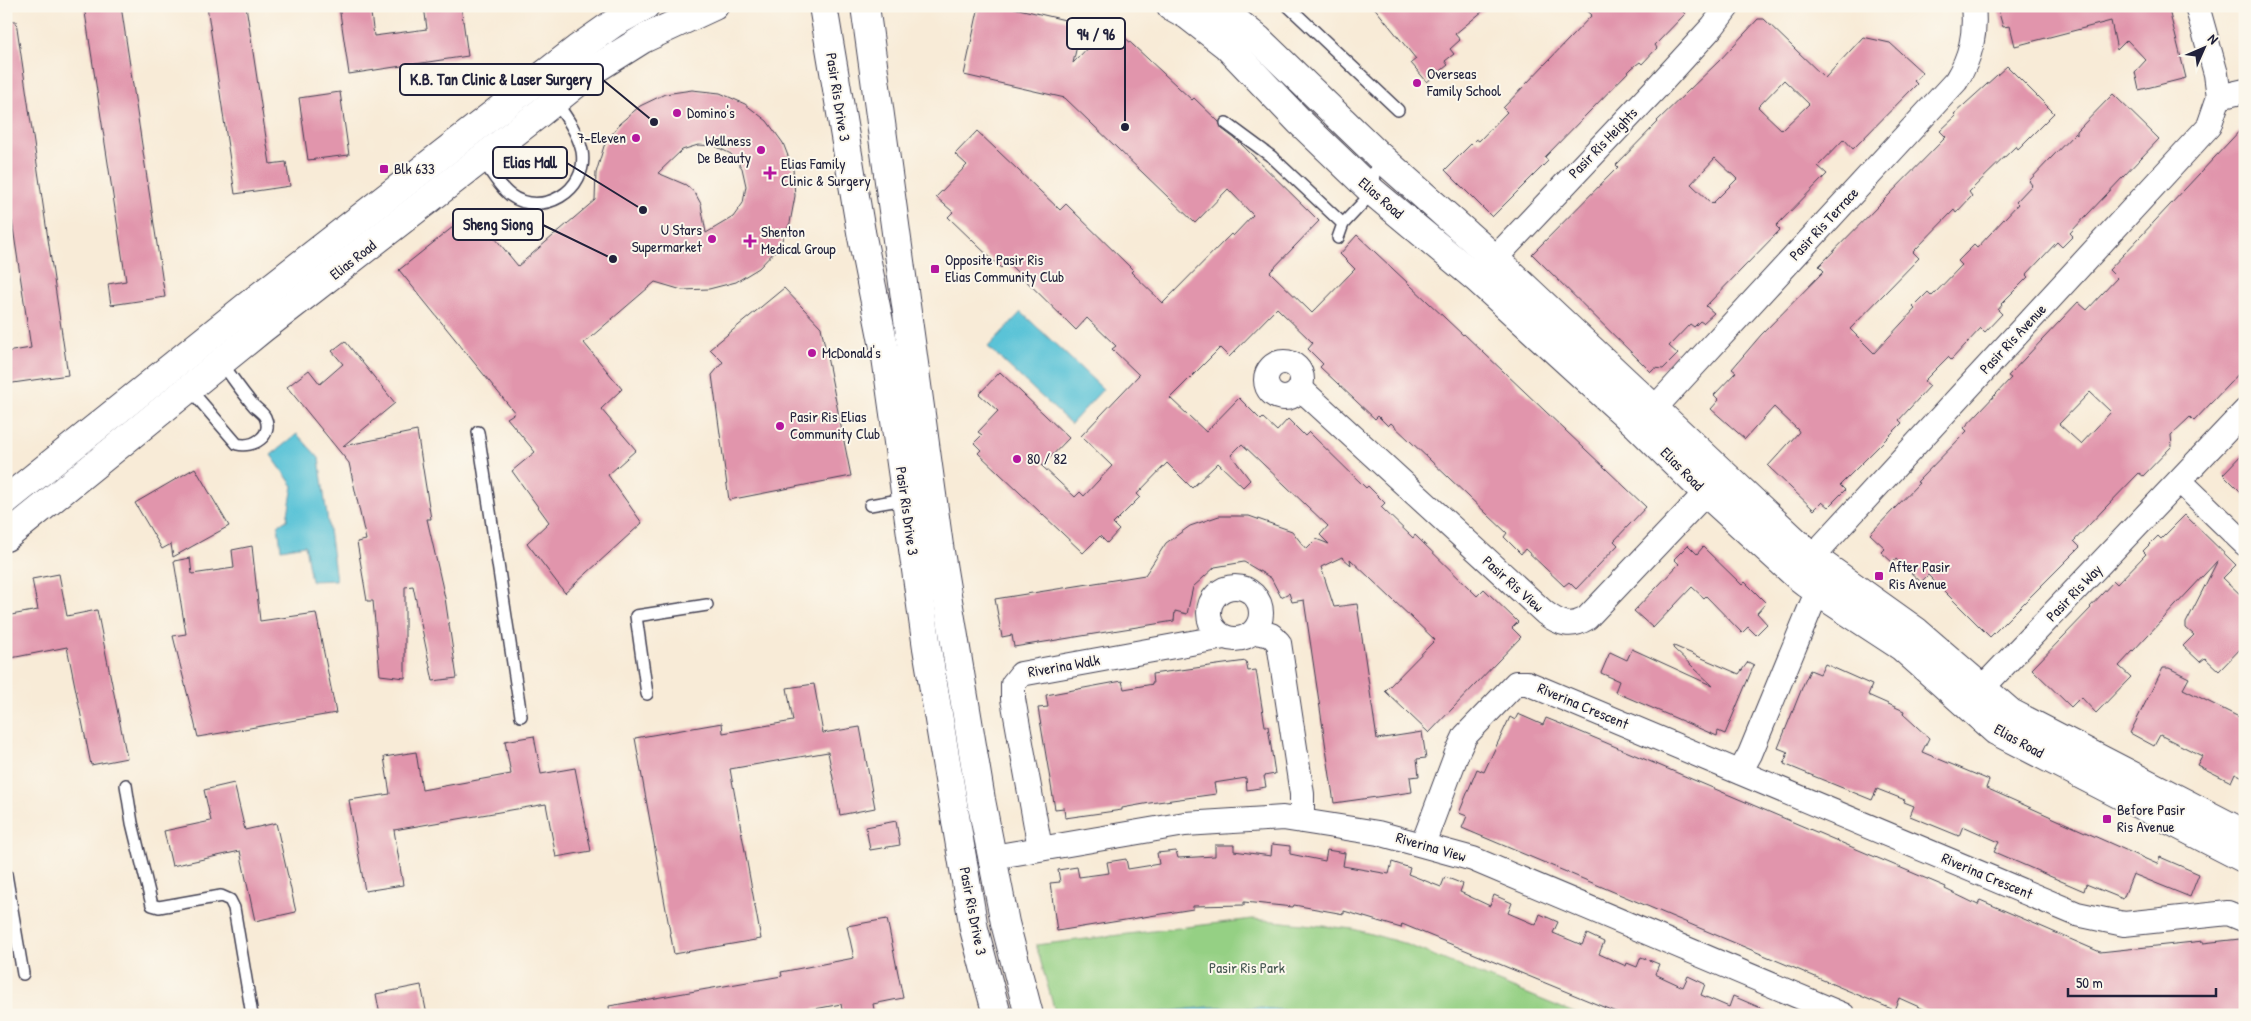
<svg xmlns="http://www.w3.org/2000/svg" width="2251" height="1021" font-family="'Patrick Hand',sans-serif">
  <rect width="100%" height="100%" fill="#fbf7ec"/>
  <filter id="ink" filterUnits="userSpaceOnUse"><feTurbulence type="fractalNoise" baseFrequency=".02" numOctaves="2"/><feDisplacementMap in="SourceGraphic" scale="10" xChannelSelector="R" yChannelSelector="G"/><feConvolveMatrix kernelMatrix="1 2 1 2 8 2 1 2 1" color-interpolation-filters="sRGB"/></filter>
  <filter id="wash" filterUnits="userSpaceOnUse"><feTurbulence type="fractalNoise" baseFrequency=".0096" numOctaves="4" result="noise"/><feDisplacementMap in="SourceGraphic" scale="20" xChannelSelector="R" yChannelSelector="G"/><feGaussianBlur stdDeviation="1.12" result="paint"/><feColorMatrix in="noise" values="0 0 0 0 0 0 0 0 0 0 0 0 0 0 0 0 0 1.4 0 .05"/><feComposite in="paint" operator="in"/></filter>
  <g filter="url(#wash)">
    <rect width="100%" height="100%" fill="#f8ebd7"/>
    <polygon fill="#95d084" stroke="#5c7960" points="1253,919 1353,929 1403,943 1579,1015 1056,1015 1036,945"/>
    <g fill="#5ac3d7" stroke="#3e7289">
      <polygon points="1021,312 1103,389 1071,424 988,347"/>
      <polygon points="297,434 319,458 336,580 311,581 305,545 281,549 278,525 287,520 293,486 271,455"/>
      <path d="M1207,1007C1242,1007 1277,1007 1311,1015H1137Z"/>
    </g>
    <g id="blocks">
      <g fill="#e195ac" fill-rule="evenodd">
        <polygon points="84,6 121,6 165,297 111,305 108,284 126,281"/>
        <polygon points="207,6 246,6 270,164 286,162 290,186 235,194"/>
        <polygon points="339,6 370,6 374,36 427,29 424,6 461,6 468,56 349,74"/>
        <polygon points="979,6 1006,6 1082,24 1073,63 1102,33 1106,36 1112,30 1117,35 1119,32 1192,100 1194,98 1219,122 1222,129 1238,141 1319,221 1270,272 1312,313 1355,269 1340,254 1357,235 1463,335 1464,334 1646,507 1614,541 1618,545 1576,589 1569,582 1564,586 1525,549 1521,554 1504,537 1507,533 1391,423 1388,426 1378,416 1375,419 1337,383 1320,367 1323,364 1308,349 1313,343 1277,308 1229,357 1220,348 1170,398 1206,432 1239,398 1261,420 1263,418 1277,431 1288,419 1305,436 1309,432 1366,488 1368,486 1385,503 1381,507 1413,538 1415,535 1477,596 1484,589 1518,622 1512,628 1521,637 1429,733 1385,691 1435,640 1350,559 1351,565 1342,557 1321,567 1334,607 1357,604 1377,739 1422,732 1426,758 1417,759 1419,776 1410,777 1412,792 1334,803 1304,600 1292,602 1289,593 1281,597 1271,578 1244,562 1215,567 1193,587 1187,614 1175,611 1174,621 1014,647 1012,635 1002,637 995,599 1145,575 1166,543 1190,526 1219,516 1249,516 1292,531 1306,549 1316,539 1329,544 1320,535 1328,526 1242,444 1231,455 1250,480 1243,487 1218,463 1192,488 1167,463 1137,494 1140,497 1113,524 1119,530 1107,543 1100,536 1083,553 978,453 981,450 974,443 982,435 978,432 998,411 979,394 1000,372 1069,438 1042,466 1075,497 1080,492 1084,496 1112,466 1081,436 1139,375 1112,349 1116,346 1087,318 1076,330 1007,262 1001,268 948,217 953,212 936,197 967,165 955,154 977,131 1060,210 1066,204 1133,270 1131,272 1163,303 1231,234 1233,236 1253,215 1228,189 1195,223 1065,98 964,75"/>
        <polygon points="1373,6 1489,6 1455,34 1460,40 1450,49 1454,54 1445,61 1448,65 1427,82 1411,63 1416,59"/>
        <polygon points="1582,6 1678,6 1685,14 1655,45 1657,48 1642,64 1640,62 1632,68 1545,157 1548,161 1492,217 1445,170 1476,139 1479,141 1507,112 1503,108 1592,15"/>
        <polygon points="1997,6 2168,6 2186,78 2139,90 2135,72 2146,60 2127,40 2117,50 2111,21 2015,46 2010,26 2003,27"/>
        <path d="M1758,19H1764L1825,78L1863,37L1890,43L1923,73L1914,81L1917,84L1853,149L1844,139L1818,166L1827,174L1776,226L1780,230L1706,306L1714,313L1703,323L1700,321L1694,327L1690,324L1669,346L1678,354L1663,369L1655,368L1651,372L1532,254L1618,167L1616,165L1658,122L1657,121L1719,61ZM1784,80L1809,104L1782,130L1758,107ZM1715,158L1737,179L1712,204L1691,184Z"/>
        <polygon points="6,21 16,21 68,375 6,384 6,352 31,348 12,221 6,221"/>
        <polygon points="2007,66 2054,113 2018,149 2016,146 1969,192 1972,196 1956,213 1954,210 1913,252 1919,258 1850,329 1874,353 1915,309 1913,307 1928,292 1932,296 1962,265 1958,261 1974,245 1977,248 2018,204 2016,202 2032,185 2029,181 2075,133 2077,135 2077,131 2113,94 2159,139 2070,233 2073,236 2062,247 2057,242 2026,275 2028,277 2001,304 2002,305 1998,310 2002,314 1985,332 1981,328 1951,360 1948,357 1924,381 1930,386 1899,420 1902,423 1840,485 1845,490 1828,507 1822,502 1814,510 1768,466 1799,432 1798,430 1774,407 1745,439 1711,409 1719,400 1714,395 1736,372 1732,369 1761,335 1824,271 1819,266 1946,137 1940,131 1956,116 1954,114"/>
        <path d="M692,90L720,93L745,104L767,121L783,143L793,169L795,196L790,223L778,248L759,268L736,282L709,289L682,290L655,282L584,343L622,389L601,409L636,450L608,475L642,523L565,593L527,543L549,522L512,471L535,452L507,418L515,413L399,270L473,211L518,266L595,200L596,173L604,146L619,124L640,106L665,94ZM698,145L715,146L731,154L742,168L746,186L743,203L733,217L706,233L701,204L695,193L686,185L658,173L682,150Z"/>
        <polygon points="340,92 349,155 308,160 299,98"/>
        <path d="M2245,125V367L2194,421L2190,417L2171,435L2172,446L2143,476L2139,473L2104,509L2074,541L2080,547L1990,637L1928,575L1921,582L1896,559L1893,563L1881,552L1885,548L1870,534L1919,483L1917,482L1967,431L1964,428L2011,378L2008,376L2078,302L2087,310L2117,278L2109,270ZM2090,392L2111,412L2081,444L2059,424Z"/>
        <polygon points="784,288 821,327 851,476 729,500 712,375 723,362 710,349"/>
        <polygon points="345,341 395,403 343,446 417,431 431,519 427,519 445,598 457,678 433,681 413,586 405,587 405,678 380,675 373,601 367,601 357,542 366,540 349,463 287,387 309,370 320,384 343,364 332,351"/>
        <polygon points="2245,451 2245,496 2223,474"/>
        <polygon points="195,468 229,526 173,557 171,544 162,549 135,503"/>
        <polygon points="2185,515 2236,565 2223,578 2245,599 2245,644 2219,671 2205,658 2200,662 2183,646 2194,635 2186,628 2186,623 2218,560 2119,666 2131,677 2096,713 2081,697 2071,707 2032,669 2091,608 2090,607 2114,581 2117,584 2146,554 2143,551 2158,536 2161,539"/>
        <polygon points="1688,545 1697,554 1703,547 1742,585 1745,582 1766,603 1757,613 1767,624 1756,635 1748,627 1742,633 1706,596 1704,598 1692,587 1653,628 1634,611 1679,564 1674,559"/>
        <polygon points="252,546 260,621 316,613 336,713 198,737 173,636 186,634 174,561 190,558 192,574 234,568 232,550"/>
        <polygon points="59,574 67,616 97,610 127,758 91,765 67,647 6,659 6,616 38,610 32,579"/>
        <polygon points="1674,646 1739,674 1748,662 1754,665 1725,734 1718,731 1717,736 1615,692 1619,681 1601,673 1610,652 1627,660 1632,649 1713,686 1673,648"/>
        <polygon points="1246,661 1248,671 1256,670 1265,726 1268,726 1275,774 1264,776 1266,787 1247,790 1246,778 1214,783 1216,794 1150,803 1122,808 1122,810 1065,818 1064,808 1055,809 1038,708 1048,707 1046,695 1122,681 1124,689 1153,684 1152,674"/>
        <polygon points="1825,664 1872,685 1868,695 1904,711 1903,714 1929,738 1922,752 1989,780 1986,788 2157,864 2160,857 2199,874 2190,897 2133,874 2123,899 2086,884 2084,891 1994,852 1999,842 1963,826 1959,836 1910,816 1914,806 1904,802 1905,800 1877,789 1872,800 1784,764 1788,752 1778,748 1804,683 1810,670 1820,674"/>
        <polygon points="2163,668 2169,668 2189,678 2183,689 2245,720 2245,778 2235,773 2231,782 2197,765 2202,756 2160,735 2154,746 2130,733"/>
        <polygon points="814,684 823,733 860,727 875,808 840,815 828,752 730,769 761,939 674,954 635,738 722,723 723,733 793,721 787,688"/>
        <polygon points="1518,714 1543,725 1546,718 1576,730 1946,887 1945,889 1978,905 1980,900 2100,952 2203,941 2203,943 2240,939 2241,949 2245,948 2245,1015 1937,1015 1899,998 1894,1010 1462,828 1467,816 1459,813 1477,769 1484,772 1510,717 1515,720"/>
        <polygon points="534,736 541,774 575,768 591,851 556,857 546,804 394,830 403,885 365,891 349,800 390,794 384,757 416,752 422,790 511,774 505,741"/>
        <polygon points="234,783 245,830 276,823 296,912 255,921 240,851 172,866 164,831 211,821 204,790"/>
        <polygon points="896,821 900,845 870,850 866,827"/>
        <polygon points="1272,844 1290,846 1290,854 1325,861 1327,850 1345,853 1343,866 1389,874 1392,862 1410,868 1408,874 1441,887 1445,877 1463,884 1460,892 1490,906 1494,895 1512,903 1508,913 1536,925 1540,914 1558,922 1553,933 1582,945 1587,934 1604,942 1599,954 1626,966 1627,963 1637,967 1641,957 1659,964 1655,974 1683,987 1688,976 1705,984 1701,995 1729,1007 1733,996 1777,1015 1623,1015 1402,924 1401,928 1344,911 1344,914 1294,905 1293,907 1244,902 1244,905 1193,906 1193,909 1057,931 1050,883 1060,882 1058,870 1077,867 1079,877 1109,873 1107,862 1126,859 1128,869 1159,864 1157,853 1176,851 1178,858 1215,856 1215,845 1234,845 1234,851 1271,856"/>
        <polygon points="887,919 903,998 873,1004 875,1015 843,1015 841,1004 784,1015 610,1015 609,1006 782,976 781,972 854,958 847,926"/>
        <polygon points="421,985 427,1015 380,1015 376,994"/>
      </g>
    </g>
  </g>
  <g filter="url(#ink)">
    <use href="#blocks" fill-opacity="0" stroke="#424052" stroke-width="1"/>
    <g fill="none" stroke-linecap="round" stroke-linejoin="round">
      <g stroke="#424052" stroke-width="14">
        <g id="service">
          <polyline points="1288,6 1398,110"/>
          <polyline points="1226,123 1272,157 1343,224"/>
          <path d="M482,159C490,170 499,187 510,195C541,218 589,191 582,151C578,133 565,115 555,101"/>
          <polyline points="1338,238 1343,224 1373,192 1377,156"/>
          <path d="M189,388L237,444C253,448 274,436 265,417C263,413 257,409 254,406C242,392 232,377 221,362"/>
          <polyline points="478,432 521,716"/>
          <polyline points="870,505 905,499"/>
          <polyline points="647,694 636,616 707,605"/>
          <polyline points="126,785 132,823 152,905 159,907 221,896 230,900 234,908 252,1015"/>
          <polyline points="6,874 23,974"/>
        </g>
      </g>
      <g stroke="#424052" stroke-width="26">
        <g id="minor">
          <polyline points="2219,97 2245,91"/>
          <polyline points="1483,271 1660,84 1713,26 1728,6"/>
          <circle cx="1284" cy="380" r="18"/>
          <path d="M1301,389L1545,613C1560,624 1571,628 1587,618L1719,479"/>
          <path d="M1641,423L1956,81C1971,57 1976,34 1973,6"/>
          <polyline points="2180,481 2245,544"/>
          <polyline points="1800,570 2209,126 2219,97 2216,74 2197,6"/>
          <circle cx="1235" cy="613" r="26"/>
          <polyline points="1255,632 1271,635 1279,643 1302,794 1302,820"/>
          <polyline points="1969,702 2245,411"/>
          <polyline points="1740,772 1750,754 1812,604 1827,577"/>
          <polyline points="1423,844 1457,753 1465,736 1516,683 1527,683 2077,914 2124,924 2228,913 2245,920"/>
          <polyline points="1040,848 1013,699 1013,684 1021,674 1224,637"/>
          <polyline points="993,857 1185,824 1283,818 1378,833 1473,859 1843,1015"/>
        </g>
      </g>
      <g stroke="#424052" stroke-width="30">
        <g id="tertiary">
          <polyline points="1171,6 1187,15 1227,46 1301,123 1373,192 1476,278 1638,426 1705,492 1796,575 1818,592 1902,647 1996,731 2245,859"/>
          <polyline points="1217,6 1259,40 1377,154 1494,258 1812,557 1917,632 2011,713 2245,834"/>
        </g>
      </g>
      <g stroke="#424052" stroke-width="30">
        <g id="secondary">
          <polyline points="6,500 246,307 577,49 614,23 645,6"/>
          <polyline points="6,537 262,329 540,113 592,71 643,39 714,6"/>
        </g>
      </g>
      <g stroke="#424052" stroke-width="30">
        <g id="primary">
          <polyline points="823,6 861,232 886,357 927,648 974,929 997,1015"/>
          <polyline points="865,6 939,546 981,800 1005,923 1029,1015"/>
        </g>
      </g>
      <use href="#service" stroke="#fff" stroke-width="11"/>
      <use href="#minor" stroke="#fff" stroke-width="24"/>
      <use href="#tertiary" stroke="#fff" stroke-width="28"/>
      <use href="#secondary" stroke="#fff" stroke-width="28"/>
      <use href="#primary" stroke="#fff" stroke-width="28"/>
    </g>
  </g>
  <g fill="#b5179e" stroke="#fbf7ec" stroke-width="2">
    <circle cx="1417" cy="83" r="5"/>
    <circle cx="677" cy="113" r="5"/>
    <circle cx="636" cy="138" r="5"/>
    <circle cx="761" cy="150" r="5"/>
    <rect x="379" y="164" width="10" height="10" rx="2.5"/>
    <path d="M767.5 165.5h5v5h5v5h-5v5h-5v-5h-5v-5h5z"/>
    <circle cx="712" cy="239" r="5"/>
    <path d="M747.5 233.5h5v5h5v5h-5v5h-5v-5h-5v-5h5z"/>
    <rect x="930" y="264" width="10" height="10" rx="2.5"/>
    <circle cx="812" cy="353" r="5"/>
    <circle cx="780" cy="426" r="5"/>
    <circle cx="1017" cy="459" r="5"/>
    <rect x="1874" y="571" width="10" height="10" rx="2.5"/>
    <rect x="2102" y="814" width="10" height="10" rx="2.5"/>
  </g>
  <g text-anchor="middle" stroke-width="4" stroke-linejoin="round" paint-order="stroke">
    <g font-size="15" fill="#22223b" stroke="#fbf7ec" text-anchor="start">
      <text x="1427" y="79">Overseas<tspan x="1427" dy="17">Family School</tspan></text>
      <text x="687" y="118">Domino's</text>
      <text x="626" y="143" text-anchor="end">7-Eleven</text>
      <text x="751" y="146" text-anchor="end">Wellness<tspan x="751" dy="17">De Beauty</tspan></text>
      <text x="781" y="169">Elias Family<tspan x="781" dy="17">Clinic &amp; Surgery</tspan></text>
      <text x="394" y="174">Blk 633</text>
      <text x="702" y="235" text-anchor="end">U Stars<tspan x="702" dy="17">Supermarket</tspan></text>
      <text x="761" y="237">Shenton<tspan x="761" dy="17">Medical Group</tspan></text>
      <text x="945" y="265">Opposite Pasir Ris<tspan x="945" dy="17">Elias Community Club</tspan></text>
      <text x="822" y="358">McDonald's</text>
      <text x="790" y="422">Pasir Ris Elias<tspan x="790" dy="17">Community Club</tspan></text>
      <text x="1027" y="464">80 / 82</text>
      <text x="1889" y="572">After Pasir<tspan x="1889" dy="17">Ris Avenue</tspan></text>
      <text x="2117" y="815">Before Pasir<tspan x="2117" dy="17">Ris Avenue</tspan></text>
    </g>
    <g font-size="15" fill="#22223b" stroke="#fbf7ec">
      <text transform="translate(838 97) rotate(81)" y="5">Pasir Ris Drive 3</text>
      <text transform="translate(1603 143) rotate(-46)" y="5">Pasir Ris Heights</text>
      <text transform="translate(1381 198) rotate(41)" y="5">Elias Road</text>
      <text transform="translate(1824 224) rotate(-47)" y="5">Pasir Ris Terrace</text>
      <text transform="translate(353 260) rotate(-38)" y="5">Elias Road</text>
      <text transform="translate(2013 339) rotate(-47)" y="5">Pasir Ris Avenue</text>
      <text transform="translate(1682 469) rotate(45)" y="5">Elias Road</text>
      <text transform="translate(907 511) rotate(82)" y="5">Pasir Ris Drive 3</text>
      <text transform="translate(1513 584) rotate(42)" y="5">Pasir Ris View</text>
      <text transform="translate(2074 593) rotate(-46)" y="5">Pasir Ris Way</text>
      <text transform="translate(1064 666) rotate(-10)" y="5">Riverina Walk</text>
      <text transform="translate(1583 706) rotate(23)" y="5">Riverina Crescent</text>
      <text transform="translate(2019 741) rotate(29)" y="5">Elias Road</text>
      <text transform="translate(1431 847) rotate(16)" y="5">Riverina View</text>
      <text transform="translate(1987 876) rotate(23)" y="5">Riverina Crescent</text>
      <text transform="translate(973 911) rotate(79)" y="5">Pasir Ris Drive 3</text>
    </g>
    <g font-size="15" fill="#445651" stroke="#fbf7ec">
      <text x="1247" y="973">Pasir Ris Park</text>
    </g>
  </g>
  <path fill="none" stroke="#22223b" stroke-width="2" d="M1125 127L1125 34M654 122L603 80M643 210L567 163M613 259L543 225"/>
  <g fill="#22223b" stroke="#fbf7ec" stroke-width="2">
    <circle cx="1125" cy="127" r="5"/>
    <circle cx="654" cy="122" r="5"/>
    <circle cx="643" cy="210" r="5"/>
    <circle cx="613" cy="259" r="5"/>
  </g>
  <g fill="#fbf7ec" stroke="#22223b" stroke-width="2">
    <rect x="1067" y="18" width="58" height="31" rx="5"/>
    <rect x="400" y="64" width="203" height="31" rx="5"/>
    <rect x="493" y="147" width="74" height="31" rx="5"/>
    <rect x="453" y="209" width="90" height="31" rx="5"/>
  </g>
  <g font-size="16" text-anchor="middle" font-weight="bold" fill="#22223b">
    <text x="1096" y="40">94 / 96</text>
    <text x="501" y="85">K.B. Tan Clinic &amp; Laser Surgery</text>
    <text x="530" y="168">Elias Mall</text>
    <text x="498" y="230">Sheng Siong</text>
  </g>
  <rect width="2251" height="1021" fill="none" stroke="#fbf7ec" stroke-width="25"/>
  <g transform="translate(2204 48) rotate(45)" stroke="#fbf7ec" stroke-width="4" paint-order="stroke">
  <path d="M0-4L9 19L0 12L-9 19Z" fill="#22223b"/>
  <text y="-8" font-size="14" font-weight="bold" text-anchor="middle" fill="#22223b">N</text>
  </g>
  <path d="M2068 988v8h148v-8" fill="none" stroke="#22223b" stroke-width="2.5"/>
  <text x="2076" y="988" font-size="15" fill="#22223b" stroke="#fbf7ec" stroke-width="4" paint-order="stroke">50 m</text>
</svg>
